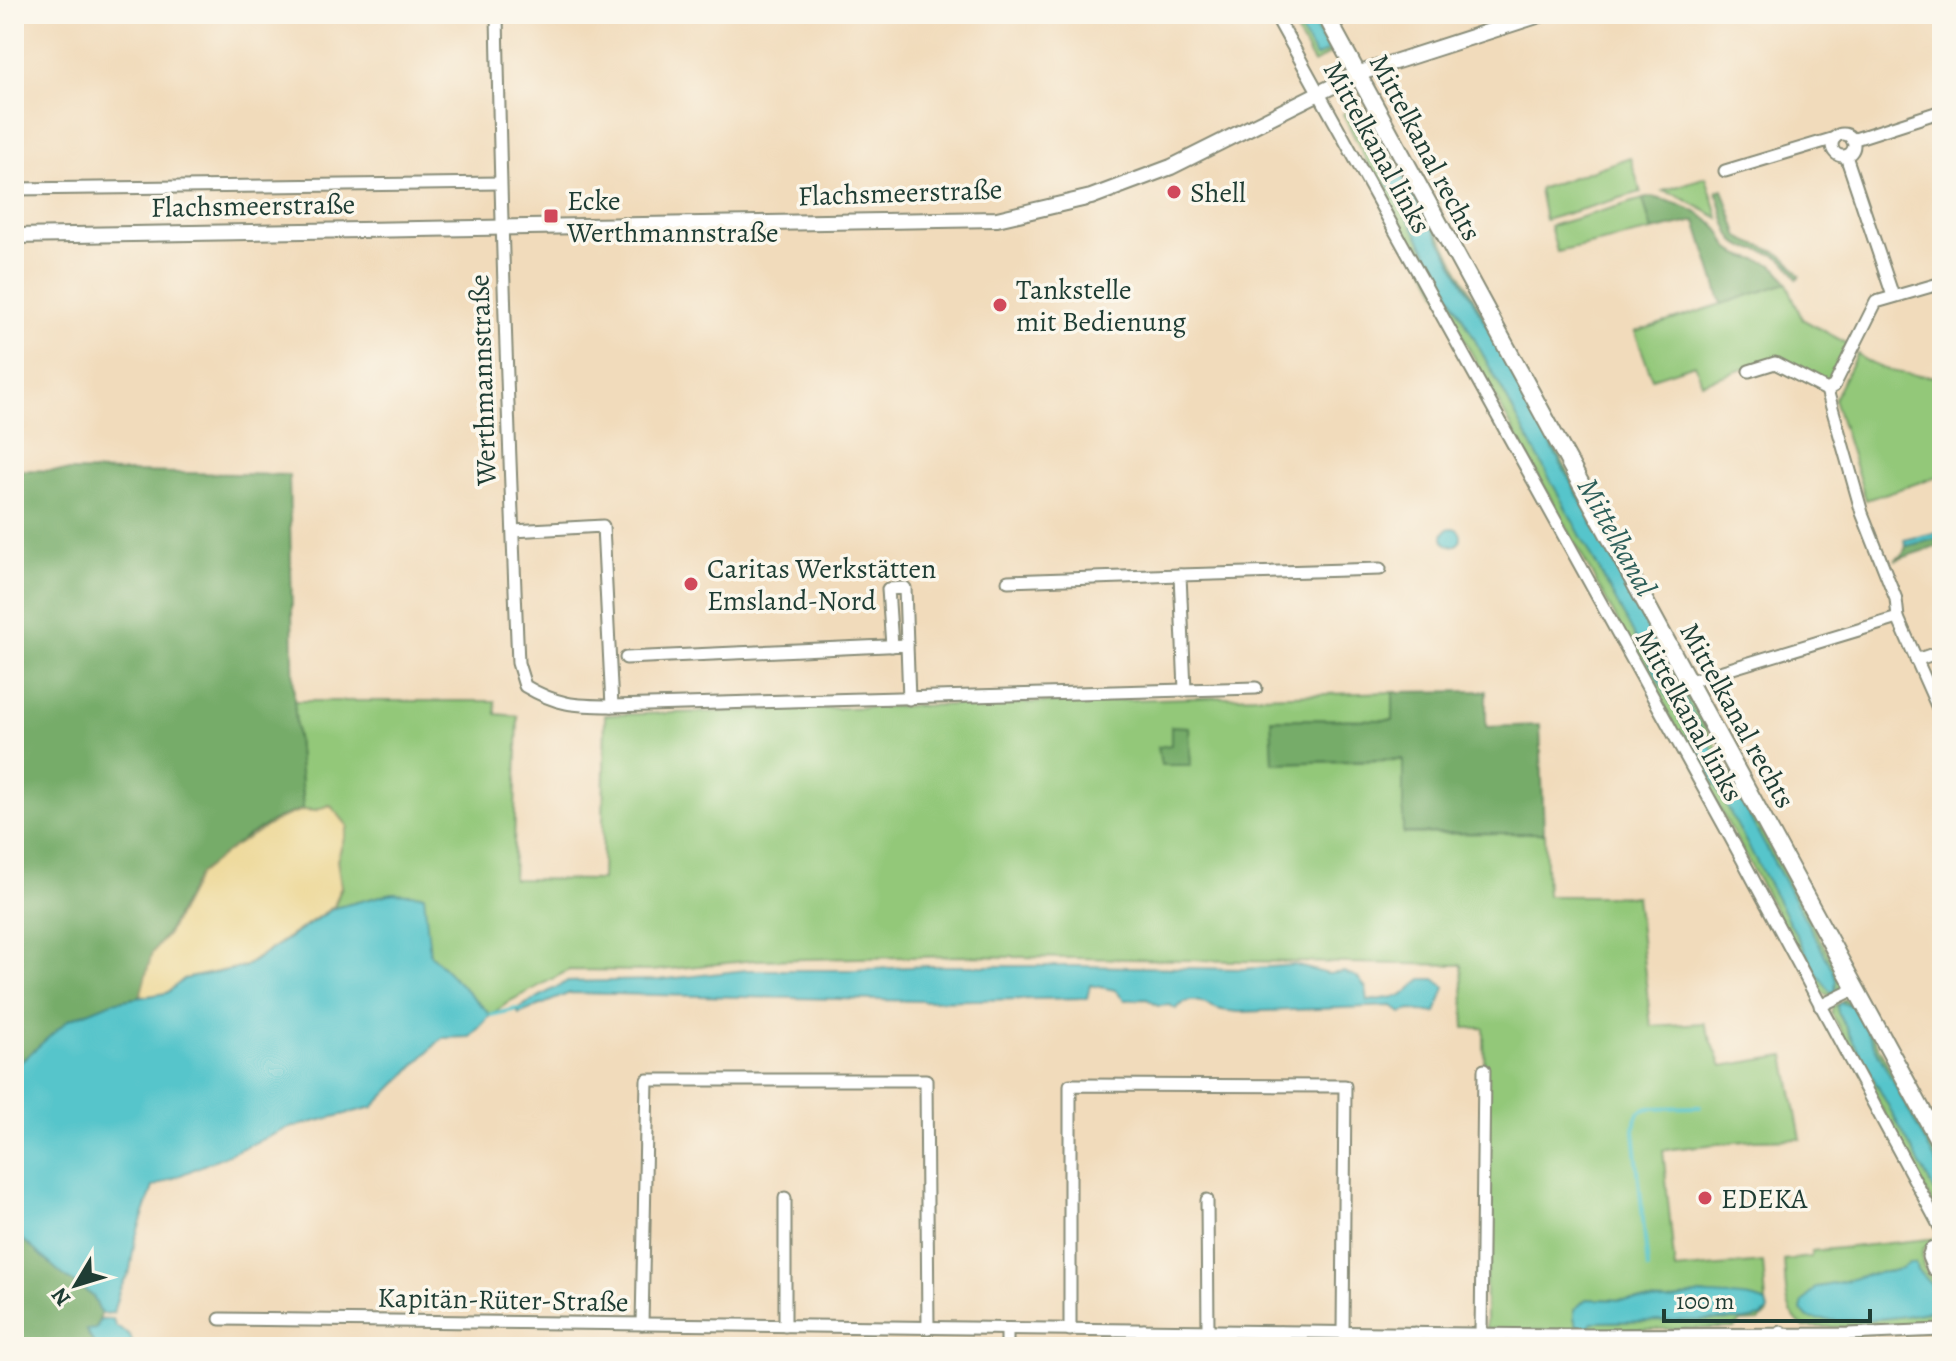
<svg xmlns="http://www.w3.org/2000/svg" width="1956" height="1361" font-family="Alegreya,serif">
  <rect width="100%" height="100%" fill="#fbf7ec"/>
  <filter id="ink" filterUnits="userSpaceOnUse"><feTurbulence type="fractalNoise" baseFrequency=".0125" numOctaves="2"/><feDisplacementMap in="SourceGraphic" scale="16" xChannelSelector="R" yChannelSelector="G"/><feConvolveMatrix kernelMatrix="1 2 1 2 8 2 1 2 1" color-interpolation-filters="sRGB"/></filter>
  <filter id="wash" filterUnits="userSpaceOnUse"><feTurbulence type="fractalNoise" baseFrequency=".006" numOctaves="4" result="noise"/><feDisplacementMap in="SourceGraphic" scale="32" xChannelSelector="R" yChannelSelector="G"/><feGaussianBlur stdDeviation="1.8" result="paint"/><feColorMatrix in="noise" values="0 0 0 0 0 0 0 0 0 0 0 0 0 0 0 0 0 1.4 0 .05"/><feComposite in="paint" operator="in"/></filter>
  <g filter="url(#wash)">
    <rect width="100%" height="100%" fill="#f1dbbb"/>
    <g fill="#93c879" stroke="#598256" stroke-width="2">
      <polygon points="1286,14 1313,14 1333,52 1314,63"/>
      <path d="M1360,104L1435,226L1842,979L1838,993C1829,997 1826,995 1818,989L1365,158L1343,114Z"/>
      <polygon points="1630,157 1641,192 1545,220 1539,189"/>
      <polygon points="1706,177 1719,218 1676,195 1663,191"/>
      <polygon points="1643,199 1652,231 1557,252 1550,226"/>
      <polygon points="1787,283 1802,319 1848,344 1829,380 1823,382 1776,358 1702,383 1695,364 1652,378 1635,332"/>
      <path d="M1857,353C1877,374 1914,375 1942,377V475L1866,500L1834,399Z"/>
      <polygon points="1393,692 1393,720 1272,719 1273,763 1403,760 1403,834 1545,833 1547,896 1636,896 1651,1026 1704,1023 1722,1066 1785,1056 1801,1139 1754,1140 1663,1150 1675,1270 1763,1262 1767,1314 1759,1321 1741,1322 1735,1328 1591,1330 1589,1326 1591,1322 1744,1320 1729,1299 1701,1294 1669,1301 1586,1299 1574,1318 1579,1330 1489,1330 1486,1327 1484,1028 1465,1028 1462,965 962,956 755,960 651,971 569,970 510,1001 491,1015 430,954 393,893 334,908 342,886 337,861 348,826 330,805 315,810 303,809 294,701 495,701 496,714 518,716 513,879 602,880 605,715"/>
      <polygon points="1845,1000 1856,1006 1942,1164 1942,1222 1832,1014 1832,1007"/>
      <path d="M1938,1238L1923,1249C1921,1265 1923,1279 1942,1280V1321L1907,1327H1804C1783,1315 1786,1282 1784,1260L1811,1257L1812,1251Z"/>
    </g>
    <g fill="#76ac69" stroke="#4a744e" stroke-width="2">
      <path d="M1723,189L1739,237C1767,253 1779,243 1800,276L1797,279C1780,241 1748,257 1734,240C1725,228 1721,206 1717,191Z"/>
      <path d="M1651,197C1674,201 1703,212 1718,229C1726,237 1724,248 1736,253C1758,264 1775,256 1787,283L1722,304L1696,221L1652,231L1643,199Z"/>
      <polygon points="14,470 289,475 294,701 303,809 281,817 247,836 199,874 167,933 152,953 140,997 112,1002 68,1020 14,1068"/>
      <polygon points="1942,537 1942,545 1895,560 1903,554 1906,546"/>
      <polygon points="1486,691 1486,727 1540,725 1544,833 1403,833 1403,759 1273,763 1271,719 1393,720 1393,692"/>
      <polygon points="1171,726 1189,727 1191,765 1161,765 1158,747 1171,745"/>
      <polygon points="14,1232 63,1275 93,1296 101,1314 96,1329 86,1331 96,1347 14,1347"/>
    </g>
    <polygon fill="#eeda9e" stroke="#868c69" stroke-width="2" points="330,805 348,826 337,860 341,886 334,906 245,966 184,979 167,993 140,997 152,953 168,934 199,874 233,847 281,818 303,810 315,811"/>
    <g fill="#57c5cb" stroke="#3b8180" stroke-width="2">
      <polygon points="1291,14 1308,14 1328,51 1316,57"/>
      <polygon points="1357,107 1371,123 1448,254 1648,626 1674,679 1833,970 1836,980 1835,992 1831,992 1819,977 1435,266 1348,112"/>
      <circle cx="1452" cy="537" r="9"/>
      <polygon points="1942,531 1942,537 1906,546 1904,540"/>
      <polygon points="393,893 424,895 430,954 491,1015 470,1037 442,1038 373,1107 286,1129 153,1187 135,1239 130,1270 119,1291 113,1313 101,1314 93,1296 63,1275 14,1232 14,1068 68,1020 112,1002 167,993 184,979 245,967 334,908"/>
      <path d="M1294,965L1328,974L1344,972L1357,977L1366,988L1368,1001L1402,996L1422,979H1435L1445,987L1436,1013L1411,1010L1401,1013L1392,1006L1239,1012C1232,1011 1224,1011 1218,1009C1201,1003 1192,994 1176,1009L1170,1005L1158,1006L1147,999L1124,1000L1115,990L1090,985L1087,998L921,1001L570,993L519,1014L517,1009L566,982L659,980L746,970H854L927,966H1075L1244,969Z"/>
      <polygon points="1840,1003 1851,1005 1856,1012 1942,1173 1942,1205 1838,1013 1837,1006"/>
      <path d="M1909,1263H1915L1917,1270L1933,1287H1942V1307C1908,1319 1844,1324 1808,1318L1801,1310L1803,1302L1816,1287C1834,1285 1848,1280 1866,1275C1883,1270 1893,1275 1909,1263Z"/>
      <path d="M1700,1294C1722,1297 1747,1294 1766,1303L1768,1311L1762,1317L1745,1320L1592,1322L1589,1326L1578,1327L1574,1318V1310L1586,1299L1669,1301Z"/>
      <polygon points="113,1319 115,1326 130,1335 134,1347 96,1347 86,1330 96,1329 100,1320"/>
    </g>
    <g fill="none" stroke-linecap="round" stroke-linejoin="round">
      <g stroke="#57c5cb" stroke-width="4">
        <polyline points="491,1015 517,1009"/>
        <path d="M1648,1269L1634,1131C1635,1118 1636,1111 1649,1108L1700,1107"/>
      </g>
    </g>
  </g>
  <g filter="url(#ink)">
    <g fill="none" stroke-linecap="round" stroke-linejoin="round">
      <g stroke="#888c78" stroke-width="15">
        <g id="minor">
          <path d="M497,14C501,231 509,447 518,663L525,686C557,705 575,706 612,706L603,526L513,531"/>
          <polyline points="1275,14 1725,827 1942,1231"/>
          <circle cx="1843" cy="145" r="11"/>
          <polyline points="1852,140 1942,111"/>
          <polyline points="1846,156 1893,296"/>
          <polyline points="1725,171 1835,138"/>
          <polyline points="14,189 500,183"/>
          <polyline points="1749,371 1775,363 1827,390 1834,386 1876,302 1942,283"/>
          <polyline points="1827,390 1862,513 1896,599 1898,618 1942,717"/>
          <polyline points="1008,581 1180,575"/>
          <polyline points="892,646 888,589 905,588 907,645"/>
          <polyline points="626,658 907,645 909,699"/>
          <polyline points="1916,660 1942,651"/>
          <polyline points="1690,681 1898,618"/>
          <polyline points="1185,690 1180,575 1380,569"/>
          <polyline points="612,706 1256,688"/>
          <polyline points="1820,1006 1857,988"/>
          <polyline points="785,1198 785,1326"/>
          <polyline points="1207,1200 1208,1331"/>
          <polyline points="1942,1244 1931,1249 1928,1257 1933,1269 1942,1271"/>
          <polyline points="220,1319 1559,1335 1848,1334 1942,1330"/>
          <polyline points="642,1324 647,1080 926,1080 928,1328"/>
          <polyline points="1070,1330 1070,1085 1345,1086 1343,1332"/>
          <polyline points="1481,1334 1484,1070"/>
          <polyline points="1007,1347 1007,1329"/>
          <polyline points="1144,1347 1144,1330"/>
          <polyline points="1280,1347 1280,1332"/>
          <polyline points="1415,1347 1415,1333"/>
          <polyline points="1559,1347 1559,1335"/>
          <polyline points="1781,1347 1781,1332"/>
        </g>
      </g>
      <g stroke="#888c78" stroke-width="18">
        <polyline id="tertiary" points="14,236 997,219 1091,197 1171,167 1357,74 1543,14"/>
      </g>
      <g stroke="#888c78" stroke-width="20">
        <polyline id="secondary" points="1325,14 1942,1147"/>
      </g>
      <use href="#minor" stroke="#fff" stroke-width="11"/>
      <use href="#tertiary" stroke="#fff" stroke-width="14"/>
      <use href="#secondary" stroke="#fff" stroke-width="16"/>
    </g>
  </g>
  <g fill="#d1495b" stroke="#fbf7ec" stroke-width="3">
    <circle cx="1174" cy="192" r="8"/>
    <rect x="543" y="208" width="16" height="16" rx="4"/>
    <circle cx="1000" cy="305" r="8"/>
    <circle cx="691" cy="584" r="8"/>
    <circle cx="1705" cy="1198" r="8"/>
  </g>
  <g text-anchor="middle" stroke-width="7" stroke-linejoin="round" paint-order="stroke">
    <g font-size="28" fill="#1f3d34" stroke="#fbf7ec">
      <text transform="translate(1378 147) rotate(61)" y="10">Mittelkanal links</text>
      <text transform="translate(1426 147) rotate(62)" y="10">Mittelkanal rechts</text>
      <text transform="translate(900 192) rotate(-2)" y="10">Flachsmeerstraße</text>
      <text transform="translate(253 205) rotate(-1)" y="10">Flachsmeerstraße</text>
      <text transform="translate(482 380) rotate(-92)" y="10">Werthmannstraße</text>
      <text transform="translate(1690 715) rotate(61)" y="10">Mittelkanal links</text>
      <text transform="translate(1738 715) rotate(61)" y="10">Mittelkanal rechts</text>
      <text transform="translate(503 1299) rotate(1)" y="10">Kapitän-Rüter-Straße</text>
    </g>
    <g font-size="28" fill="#1f3d34" stroke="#fbf7ec" text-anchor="start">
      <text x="1190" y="202">Shell</text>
      <text x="567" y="210">Ecke<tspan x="567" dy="32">Werthmannstraße</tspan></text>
      <text x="1016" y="299">Tankstelle<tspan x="1016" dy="32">mit Bedienung</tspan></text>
      <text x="707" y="578">Caritas Werkstätten<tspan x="707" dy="32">Emsland-Nord</tspan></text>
      <text x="1721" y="1208">EDEKA</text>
    </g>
    <g font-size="30" font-style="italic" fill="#2d5f5a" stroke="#fbf7ec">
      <text transform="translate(1617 537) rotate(61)" y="10">Mittelkanal</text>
    </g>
  </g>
  <rect width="1956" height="1361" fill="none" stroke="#fbf7ec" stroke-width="48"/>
  <g transform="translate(76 1285) rotate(232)" stroke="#fbf7ec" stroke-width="6" paint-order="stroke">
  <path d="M0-6L14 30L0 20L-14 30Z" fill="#1f3d34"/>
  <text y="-12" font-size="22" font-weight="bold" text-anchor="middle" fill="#1f3d34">N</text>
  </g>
  <path d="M1664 1309v12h206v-12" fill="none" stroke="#1f3d34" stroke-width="4"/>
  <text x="1676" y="1309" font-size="24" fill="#1f3d34" stroke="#fbf7ec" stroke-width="6" paint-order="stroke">100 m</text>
</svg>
